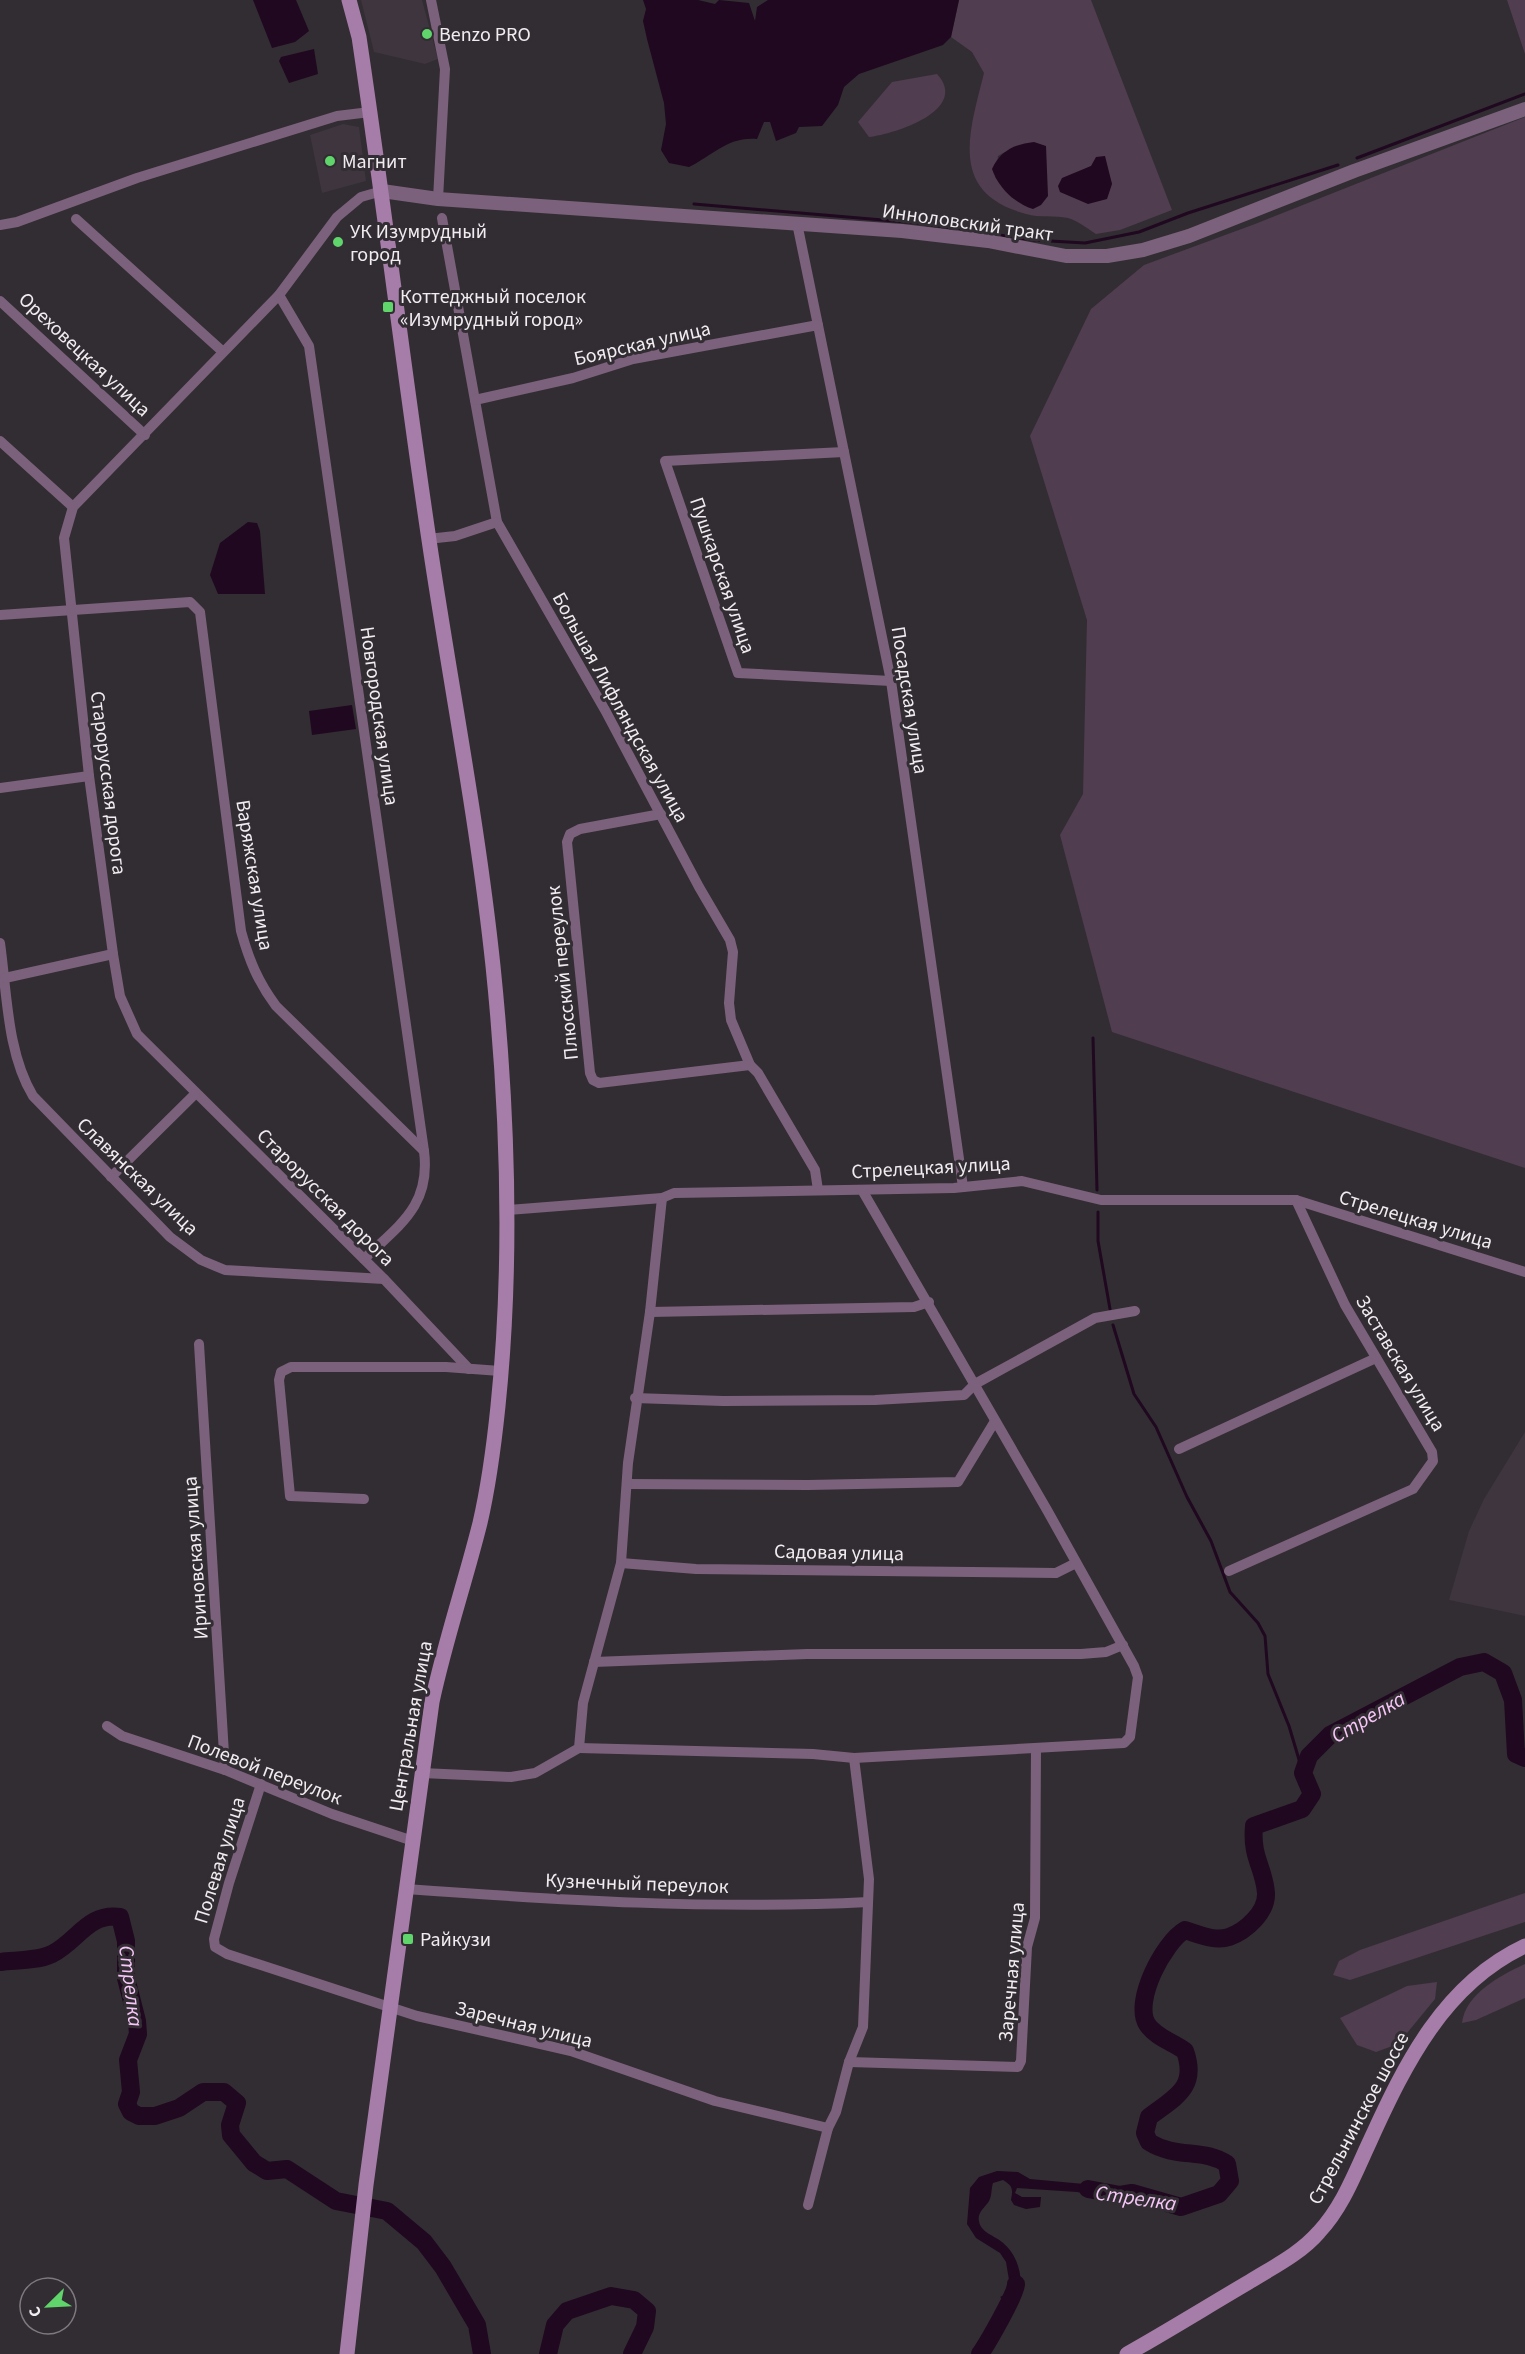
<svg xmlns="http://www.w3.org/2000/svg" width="1525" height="2354" font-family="'Source Sans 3',sans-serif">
  <rect width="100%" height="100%" fill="#322d32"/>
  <g fill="#3e353e">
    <polygon points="361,0 422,0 438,59 425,64 374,52"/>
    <polygon points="343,124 359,127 366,181 322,193 310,135"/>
    <polygon points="1525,1432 1525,1616 1449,1600 1469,1531 1484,1499"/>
  </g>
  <g fill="#503d50" fill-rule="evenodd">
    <path d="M959,0H1091L1172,210L1120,230L1096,234C1088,229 1078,221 1068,218C1055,215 1040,218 1026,214C948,193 969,133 984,73L972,52L951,37ZM1005,152L1046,166L1047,183L1012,198L995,177L998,156ZM1091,166L1108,171L1112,184L1079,172Z"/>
    <polygon points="1507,0 1525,0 1525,54"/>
    <path d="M937,74C970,110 895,134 869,137L858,122L892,82Z"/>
    <polygon points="1525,117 1525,1168 1112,1032 1060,835 1083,794 1087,620 1030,436 1091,309 1144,265 1255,224"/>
    <polygon points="1525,1893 1525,1922 1350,1980 1333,1975 1339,1961 1360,1950"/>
    <path d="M1525,1964V1998L1476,2020L1462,2023C1465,1994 1501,1975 1525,1964Z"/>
    <polygon points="1437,1982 1435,1999 1398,2044 1376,2052 1357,2045 1340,2018 1407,1986"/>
  </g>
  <g fill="#1f0820">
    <polygon points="253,0 296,0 309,31 295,42 272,48"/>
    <path d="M643,0H698L715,4L719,0L749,3L755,21L757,7L768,0H959L951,37L943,45L859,74L844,87L838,105L822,126L799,127L796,133L776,141L770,122H764L757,139C729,136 713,155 689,167L669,163L661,150L666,124L664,103L647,39L643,21L646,9Z"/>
    <polygon points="314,49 318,74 289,83 279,61 281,57"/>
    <path d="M1034,142L1046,146L1048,196L1041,205L1033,209C1014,203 998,187 992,169C1000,151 1015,144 1034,142Z"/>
    <polygon points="1105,156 1112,184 1107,199 1088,204 1060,192 1058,186 1062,178 1091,166 1096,157"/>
    <polygon points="248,522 257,523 260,531 265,594 218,594 210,575 220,543"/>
    <polygon points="352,705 356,729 312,735 309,711"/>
    <path d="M997,2171L1018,2172L1030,2179L1084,2184L1113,2190V2199L1077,2192L1017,2188L1015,2193L1022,2197H1041L1040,2207L1026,2209L1014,2205L1011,2200C1013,2189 1013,2186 1003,2180L993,2183C991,2189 992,2196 989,2201C985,2208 977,2212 979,2221C980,2232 995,2236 1002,2242C1022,2258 1026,2289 1014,2310L1000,2297L1011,2292L1006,2262L1000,2253L976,2238L967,2224L970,2188L979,2177Z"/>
  </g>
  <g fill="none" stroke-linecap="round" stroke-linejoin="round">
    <g stroke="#1f0820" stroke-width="3">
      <polyline points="1357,158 1525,94"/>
      <polyline points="694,204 918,223 1033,240 1085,243 1139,232 1188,213 1338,165"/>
      <polyline points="1093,1038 1097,1190"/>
      <polyline points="1098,1212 1098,1241 1110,1309"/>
      <polyline points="1113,1325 1134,1394 1156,1427 1187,1497 1211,1541 1230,1592 1258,1623 1265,1636 1268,1674 1289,1726 1303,1773"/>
    </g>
    <g stroke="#1f0820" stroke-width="18">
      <path d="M0,1962C17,1960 37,1961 52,1954C79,1940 87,1913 120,1917L126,1941V1978L137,2021L138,2034L128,2060L131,2092L127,2104L131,2112L139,2116H155L179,2108L203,2092H224L237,2103L230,2125L231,2135L254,2163L267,2171L287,2169L336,2201L387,2211L424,2242L443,2267L477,2325L482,2354"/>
      <path d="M1088,2189L1120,2195L1132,2193L1181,2207L1219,2194L1230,2181L1227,2164C1204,2148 1176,2159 1149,2142L1145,2133L1149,2117C1175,2097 1198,2088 1185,2051C1173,2042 1155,2037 1147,2024C1133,2001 1164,1942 1185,1930C1198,1934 1215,1942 1229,1937C1246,1931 1267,1912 1266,1893C1264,1867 1251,1858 1254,1826L1302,1809L1312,1794L1303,1773L1309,1756L1330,1735L1460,1667L1484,1662L1503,1673L1513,1700L1516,1754L1525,1758"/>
      <polyline points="548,2354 555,2325 567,2311 611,2296 634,2300 647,2311 645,2327 632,2354"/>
      <path d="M980,2354C987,2344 1016,2294 1016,2284"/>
    </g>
    <g stroke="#7b617c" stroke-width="10">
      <polyline points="431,0 445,69 438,199"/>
      <polyline points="382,191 361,197 337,217 279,295 73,507 64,538 89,776 113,954 120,996 137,1034 384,1279 469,1369"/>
      <polyline points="442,218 497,522 605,710 699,887 730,940 733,952 729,1003 731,1020 750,1065 758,1073 815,1170 818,1190"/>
      <polyline points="76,219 222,351"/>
      <polyline points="797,223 891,681 963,1187"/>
      <polyline points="0,225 17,222 137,178 337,116 370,112"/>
      <polyline points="279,295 309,346 424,1151"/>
      <polyline points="0,301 145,435"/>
      <polyline points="475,400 573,378 633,359 818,325"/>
      <polyline points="0,441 73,507"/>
      <polyline points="844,452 665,461 738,673 891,681"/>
      <polyline points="428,539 455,536 497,522"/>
      <path d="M0,615L190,602L200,612L241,931C249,960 258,982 276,1006L424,1151C431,1206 399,1225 364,1259"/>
      <polyline points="0,788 89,776"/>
      <polyline points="661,814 580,829 570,834 567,842 590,1073 593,1080 599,1083 750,1065"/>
      <path d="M0,943C7,993 7,1053 33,1096L170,1237L201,1260L225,1270L384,1279"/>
      <polyline points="5,978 113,954"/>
      <polyline points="111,1177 195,1094"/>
      <polyline points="508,1210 662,1198 674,1193 954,1188 1022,1181 1101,1200 1296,1200 1525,1272"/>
      <polyline points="650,1312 914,1307 929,1302"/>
      <polyline points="199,1344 225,1770"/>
      <polyline points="635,1398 723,1401 875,1400 964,1395 975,1384 1095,1318 1135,1311"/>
      <polyline points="1179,1449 1376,1358"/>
      <polyline points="627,1484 808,1485 958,1482 995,1421"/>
      <polyline points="364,1499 290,1496 279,1380 281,1372 291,1367 446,1367 500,1371"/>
      <polyline points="621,1563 696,1569 1056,1573 1076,1563"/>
      <polyline points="1229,1571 1413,1489 1433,1461 1432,1452 1345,1305 1296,1200"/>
      <polyline points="594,1662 807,1654 1081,1654 1106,1652 1123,1645"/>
      <polyline points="107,1726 122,1736 225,1770 332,1814 413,1841"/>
      <polyline points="579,1748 813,1754 854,1758 1124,1743 1130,1737 1138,1677 1134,1666 1047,1510 862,1190"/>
      <polyline points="422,1773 511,1777 535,1773 579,1748 583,1703 621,1563 628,1463 650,1312 662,1198"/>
      <polyline points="261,1784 229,1883 214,1939 215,1947 227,1954 417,2016 571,2051 715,2101 828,2128"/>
      <path d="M406,1889C559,1900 714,1910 868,1902"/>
      <polyline points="849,2062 1018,2067 1021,2061 1027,1947 1035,1918 1036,1748"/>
      <polyline points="808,2205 828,2128 836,2112 849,2062 863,2027 869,1879 854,1758"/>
    </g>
    <polyline stroke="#7b617c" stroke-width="14" points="382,191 438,199 902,231 988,241 1066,256 1107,256 1143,250 1189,236 1354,171 1525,109"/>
    <g stroke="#a67ca8" stroke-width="15">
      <path d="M347,2354L366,2185L432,1702C445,1641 465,1583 480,1523C489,1484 494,1445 498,1406C513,1260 508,1112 493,966C478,823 450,682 429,540C404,372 384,204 359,37L349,0"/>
      <path d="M1127,2354C1168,2331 1208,2306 1249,2282C1273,2267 1300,2254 1319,2232C1343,2206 1355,2173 1370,2141C1405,2064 1444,1984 1525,1946"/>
    </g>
  </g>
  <g fill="#5fd56b" stroke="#322d32" stroke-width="2">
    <circle cx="427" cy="34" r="6"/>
    <circle cx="330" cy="161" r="6"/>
    <circle cx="338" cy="242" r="6"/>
    <rect x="382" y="301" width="12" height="12" rx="3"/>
    <rect x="402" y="1933" width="12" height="12" rx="3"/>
  </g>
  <g text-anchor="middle" stroke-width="6" stroke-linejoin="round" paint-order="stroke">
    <g font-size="20" fill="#f0ecf0" stroke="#322d32" text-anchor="start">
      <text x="439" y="41">Benzo PRO</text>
      <text x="342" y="168">Магнит</text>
      <text x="350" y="238">УК Изумрудный<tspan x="350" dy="23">город</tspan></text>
      <text x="400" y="303">Коттеджный поселок<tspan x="400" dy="23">«Изумрудный город»</tspan></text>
      <text x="420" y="1946">Райкузи</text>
    </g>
    <g font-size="20" fill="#f0ecf0" stroke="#322d32">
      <text transform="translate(968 222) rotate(8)" y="7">Инноловский тракт</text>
      <text transform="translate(642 343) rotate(-13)" y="7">Боярская улица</text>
      <text transform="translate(85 354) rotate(43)" y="7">Ореховецкая улица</text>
      <text transform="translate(723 575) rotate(71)" y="7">Пушкарская улица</text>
      <text transform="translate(910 700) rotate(81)" y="7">Посадская улица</text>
      <text transform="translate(621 707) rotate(61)" y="7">Большая Лифляндская улица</text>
      <text transform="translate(380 716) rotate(82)" y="7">Новгородская улица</text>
      <text transform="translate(109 783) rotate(83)" y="7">Старорусская дорога</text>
      <text transform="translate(255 875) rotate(81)" y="7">Варяжская улица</text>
      <text transform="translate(562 973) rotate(-96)" y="7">Плюсский переулок</text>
      <text transform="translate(931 1167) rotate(-3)" y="7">Стрелецкая улица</text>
      <text transform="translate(138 1176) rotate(44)" y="7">Славянская улица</text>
      <text transform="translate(326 1197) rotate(45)" y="7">Старорусская дорога</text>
      <text transform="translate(1416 1219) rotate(17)" y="7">Стрелецкая улица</text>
      <text transform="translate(1401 1363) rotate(59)" y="7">Заставская улица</text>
      <text transform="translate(839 1552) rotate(1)" y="7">Садовая улица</text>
      <text transform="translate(195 1558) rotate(-94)" y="7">Ириновская улица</text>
      <text transform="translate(410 1726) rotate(-80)" y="7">Центральная улица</text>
      <text transform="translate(265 1769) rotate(21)" y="7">Полевой переулок</text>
      <text transform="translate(219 1860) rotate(-73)" y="7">Полевая улица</text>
      <text transform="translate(637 1883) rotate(2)" y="7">Кузнечный переулок</text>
      <text transform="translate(1011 1972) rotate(-85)" y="7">Заречная улица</text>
      <text transform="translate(524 2024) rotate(14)" y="7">Заречная улица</text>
      <text transform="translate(1358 2118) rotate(-62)" y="7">Стрельнинское шоссе</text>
    </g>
    <g font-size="21" font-style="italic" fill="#f8c7fa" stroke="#322d32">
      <text transform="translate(1368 1717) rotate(-30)" y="7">Стрелка</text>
      <text transform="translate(131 1986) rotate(83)" y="7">Стрелка</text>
      <text transform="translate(1136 2198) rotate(8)" y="7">Стрелка</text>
    </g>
  </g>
  <g transform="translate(48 2306) rotate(246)"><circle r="28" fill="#322d32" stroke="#7e797e" stroke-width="1.5"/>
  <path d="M0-4.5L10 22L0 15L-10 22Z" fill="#5fd56b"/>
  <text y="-9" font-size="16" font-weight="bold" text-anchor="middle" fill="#f0ecf0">С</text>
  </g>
</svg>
